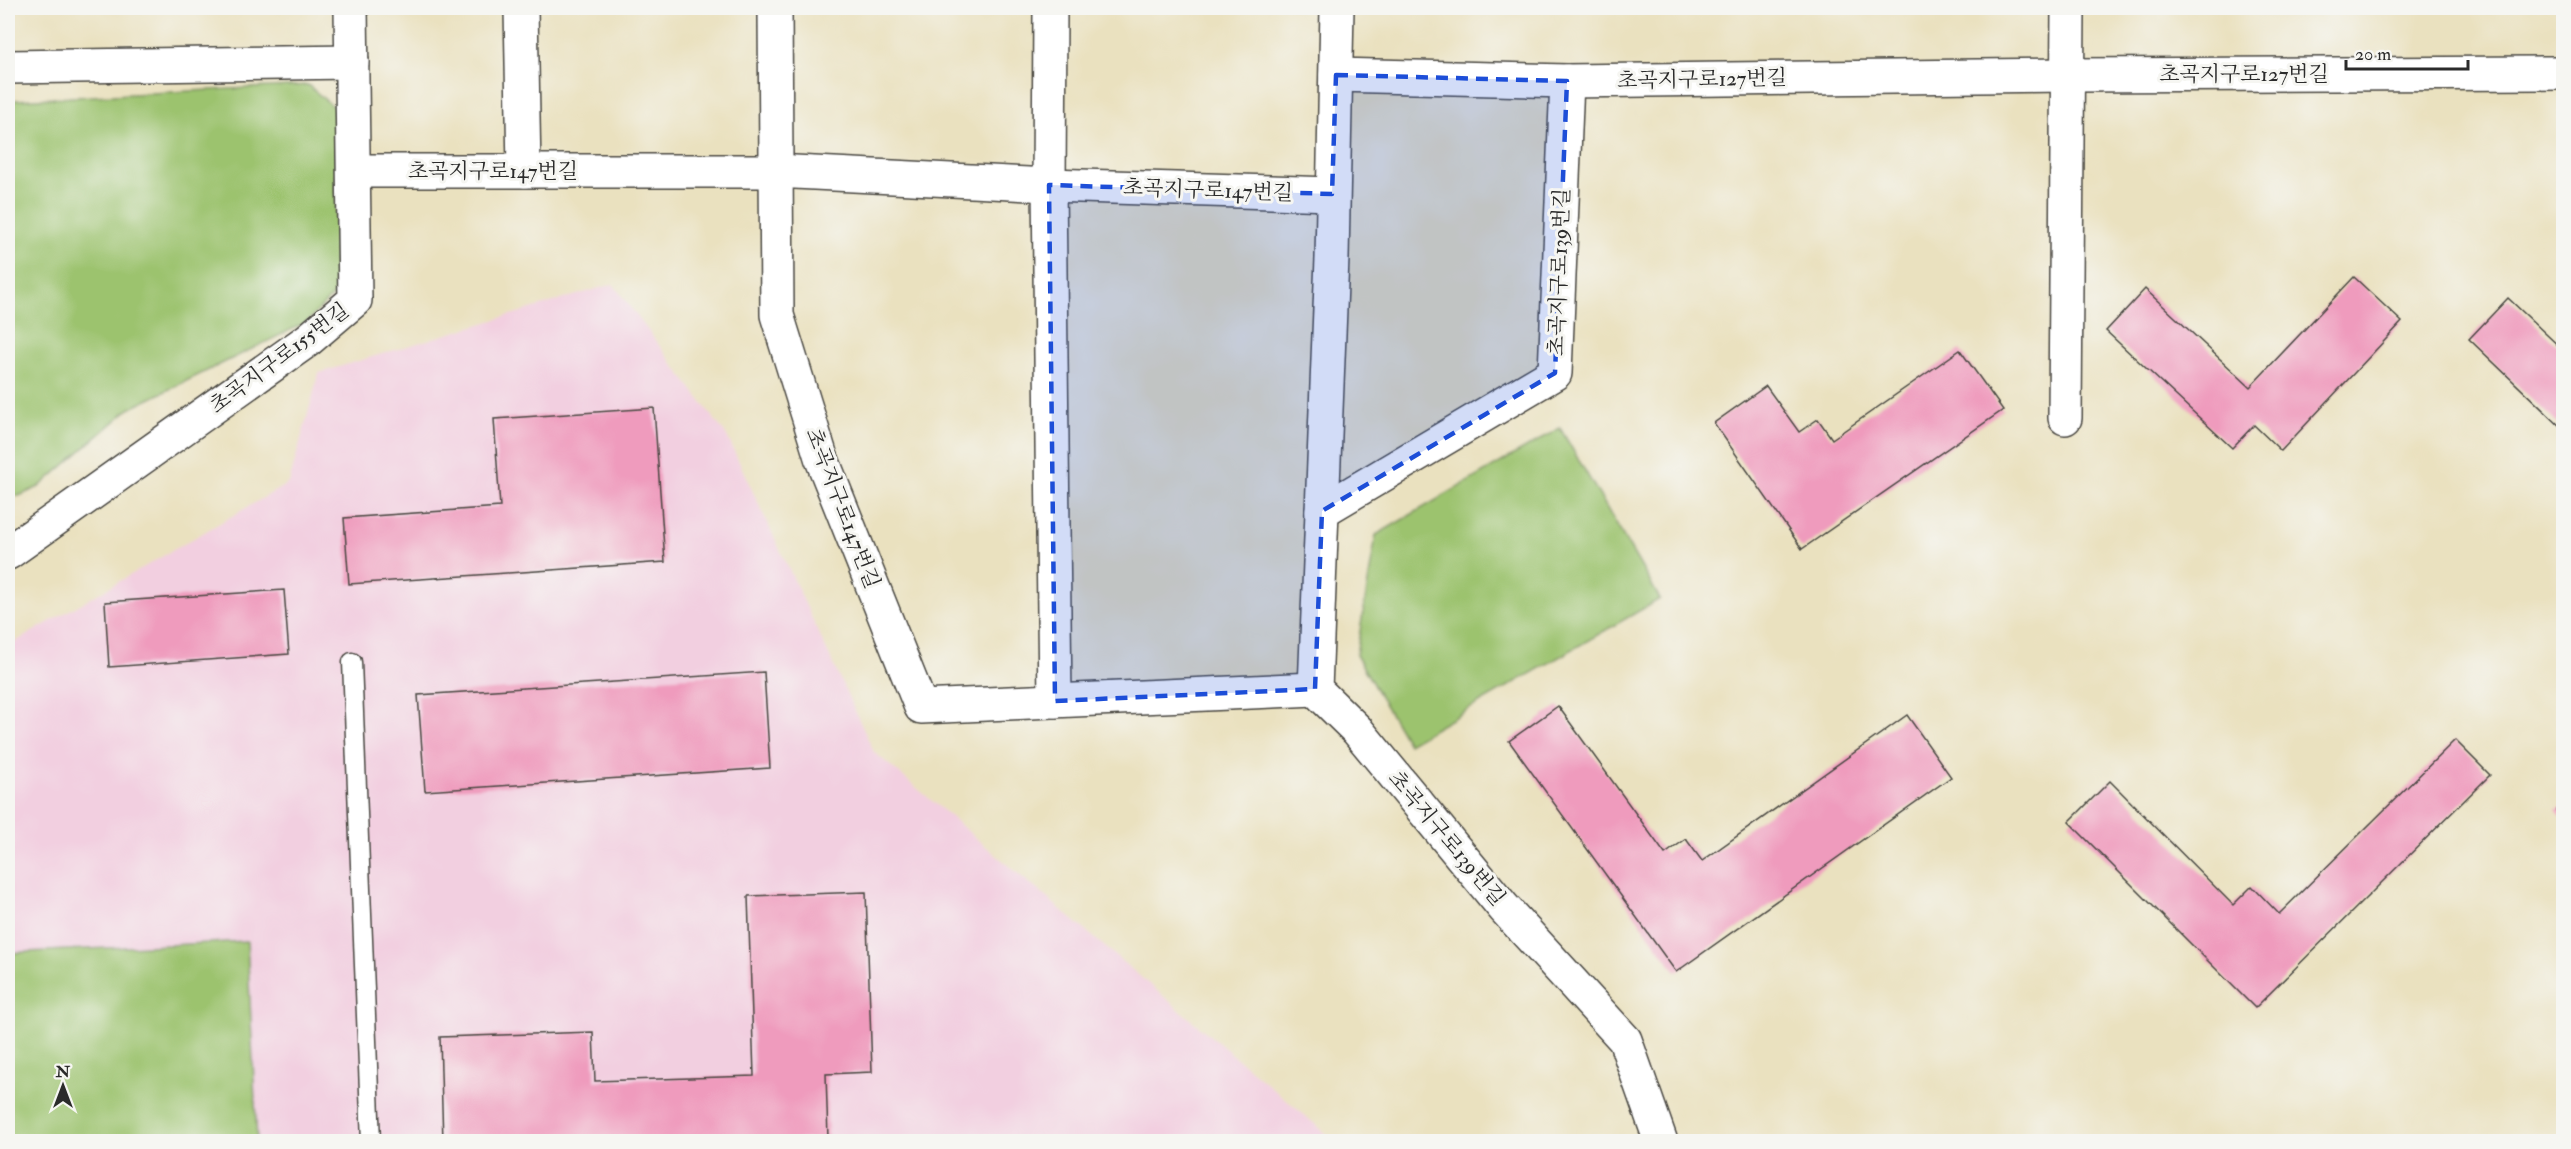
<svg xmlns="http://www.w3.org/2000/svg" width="2571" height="1149" font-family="'IM FELL Double Pica','Noto Serif KR',serif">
  <rect width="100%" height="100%" fill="#f6f6f2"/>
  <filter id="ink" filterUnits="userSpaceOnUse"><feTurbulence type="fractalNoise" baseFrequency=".0167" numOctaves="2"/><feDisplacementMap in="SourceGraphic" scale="12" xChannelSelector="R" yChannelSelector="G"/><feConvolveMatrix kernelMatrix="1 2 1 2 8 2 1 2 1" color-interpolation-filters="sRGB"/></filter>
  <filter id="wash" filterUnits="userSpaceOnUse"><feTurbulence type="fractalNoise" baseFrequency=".008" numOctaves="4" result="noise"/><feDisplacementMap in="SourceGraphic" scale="24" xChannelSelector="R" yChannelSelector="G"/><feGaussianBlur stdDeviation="1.35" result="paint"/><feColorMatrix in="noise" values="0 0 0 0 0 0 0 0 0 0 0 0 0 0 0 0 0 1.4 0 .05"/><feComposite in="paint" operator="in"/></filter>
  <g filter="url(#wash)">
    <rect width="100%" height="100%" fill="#eae1bf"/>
    <polygon fill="#f2cfe0" points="613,284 727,436 874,752 1335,1141 8,1141 8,646 289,483 319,373"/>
    <g fill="#9cc36e" stroke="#64774c" stroke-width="1.5">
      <polygon points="308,85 337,110 335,293 307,322 129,409 39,487 19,496 8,497 8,106 15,100"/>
      <polygon points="1560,428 1660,599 1408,744 1356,655 1376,535"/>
      <polygon points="247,941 257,1141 8,1141 8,953"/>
    </g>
    <g id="blocks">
      <g fill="#ef9bbd">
        <polygon points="2354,277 2402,322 2281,451 2254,425 2232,448 2106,331 2145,289 2250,387"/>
        <polygon points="2508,298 2564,351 2564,430 2469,339"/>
        <polygon points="1960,350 2003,410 1802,549 1714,423 1766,386 1799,432 1818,419 1832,439"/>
        <polygon points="654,408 665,562 349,584 344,518 500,507 494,419"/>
        <polygon points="284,590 289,654 109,667 105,602"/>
        <polygon points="764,672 770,768 425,791 418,695"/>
        <polygon points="1558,706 1665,854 1686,839 1702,861 1907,715 1951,777 1676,972 1509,741"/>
        <polygon points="2455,740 2490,775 2255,1008 2069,822 2110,781 2233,905 2252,886 2279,914"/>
        <polygon points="2564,804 2564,819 2556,810"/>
        <polygon points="866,892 872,1072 826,1074 828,1139 443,1142 440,1037 593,1032 595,1081 754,1076 748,896"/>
      </g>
    </g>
  </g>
  <g filter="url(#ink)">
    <use href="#blocks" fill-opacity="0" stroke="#484641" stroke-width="1.5"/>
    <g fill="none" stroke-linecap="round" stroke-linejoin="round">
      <g stroke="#484641" stroke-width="21">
        <polyline id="lane" points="352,662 371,1142"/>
      </g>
      <g stroke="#484641" stroke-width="36">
        <g id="street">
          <polyline points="521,8 524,171"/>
          <polyline points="775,8 777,315 821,457 921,707 1315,689"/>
          <polyline points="1050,8 1049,185 1055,701"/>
          <polyline points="1337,8 1332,258 1315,689 1357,730 1504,908 1625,1040 1661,1142"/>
          <polyline points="8,67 352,62"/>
          <polyline points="1336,75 1567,81 2068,75 2564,73"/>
          <polyline points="355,171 775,171 1049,185 1332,194"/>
          <polyline points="2065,418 2068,8"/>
          <polyline points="1322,511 1555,373 1567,81"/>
          <polyline points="8,553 308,340 355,300 351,8"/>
        </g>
      </g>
      <use href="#lane" stroke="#fff" stroke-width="18"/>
      <use href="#street" stroke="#fff" stroke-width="33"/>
    </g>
  </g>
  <path fill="#1d4ed8" fill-opacity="0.2" stroke="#1d4ed8" stroke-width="4.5" stroke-dasharray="12 8" stroke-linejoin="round" d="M1336,75L1567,81L1555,373L1322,511L1315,689L1055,701L1049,185L1332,194Z"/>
  <g text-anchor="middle" stroke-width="6" stroke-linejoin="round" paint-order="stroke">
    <g font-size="21" fill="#2b2b2b" stroke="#f6f6f2">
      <text x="2244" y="81">초곡지구로127번길</text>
      <text transform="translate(1702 79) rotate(-1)" y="7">초곡지구로127번길</text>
      <text x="493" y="178">초곡지구로147번길</text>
      <text transform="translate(1208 190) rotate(2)" y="7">초곡지구로147번길</text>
      <text transform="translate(1559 272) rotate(-88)" y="7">초곡지구로139번길</text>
      <text transform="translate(279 358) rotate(-37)" y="7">초곡지구로155번길</text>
      <text transform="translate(843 508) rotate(69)" y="7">초곡지구로147번길</text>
      <text transform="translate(1447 838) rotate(50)" y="7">초곡지구로139번길</text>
    </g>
  </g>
  <rect width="2571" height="1149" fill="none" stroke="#f6f6f2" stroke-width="30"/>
  <g transform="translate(63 1086)" stroke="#f6f6f2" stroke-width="4.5" paint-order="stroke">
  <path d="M0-4.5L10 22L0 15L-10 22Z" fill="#2b2b2b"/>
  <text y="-9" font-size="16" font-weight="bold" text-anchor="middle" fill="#2b2b2b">N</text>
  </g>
  <path d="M2346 60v9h122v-9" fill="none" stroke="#2b2b2b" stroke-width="3"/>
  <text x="2355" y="60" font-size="18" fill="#2b2b2b" stroke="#f6f6f2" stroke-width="4.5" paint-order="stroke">20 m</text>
</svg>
